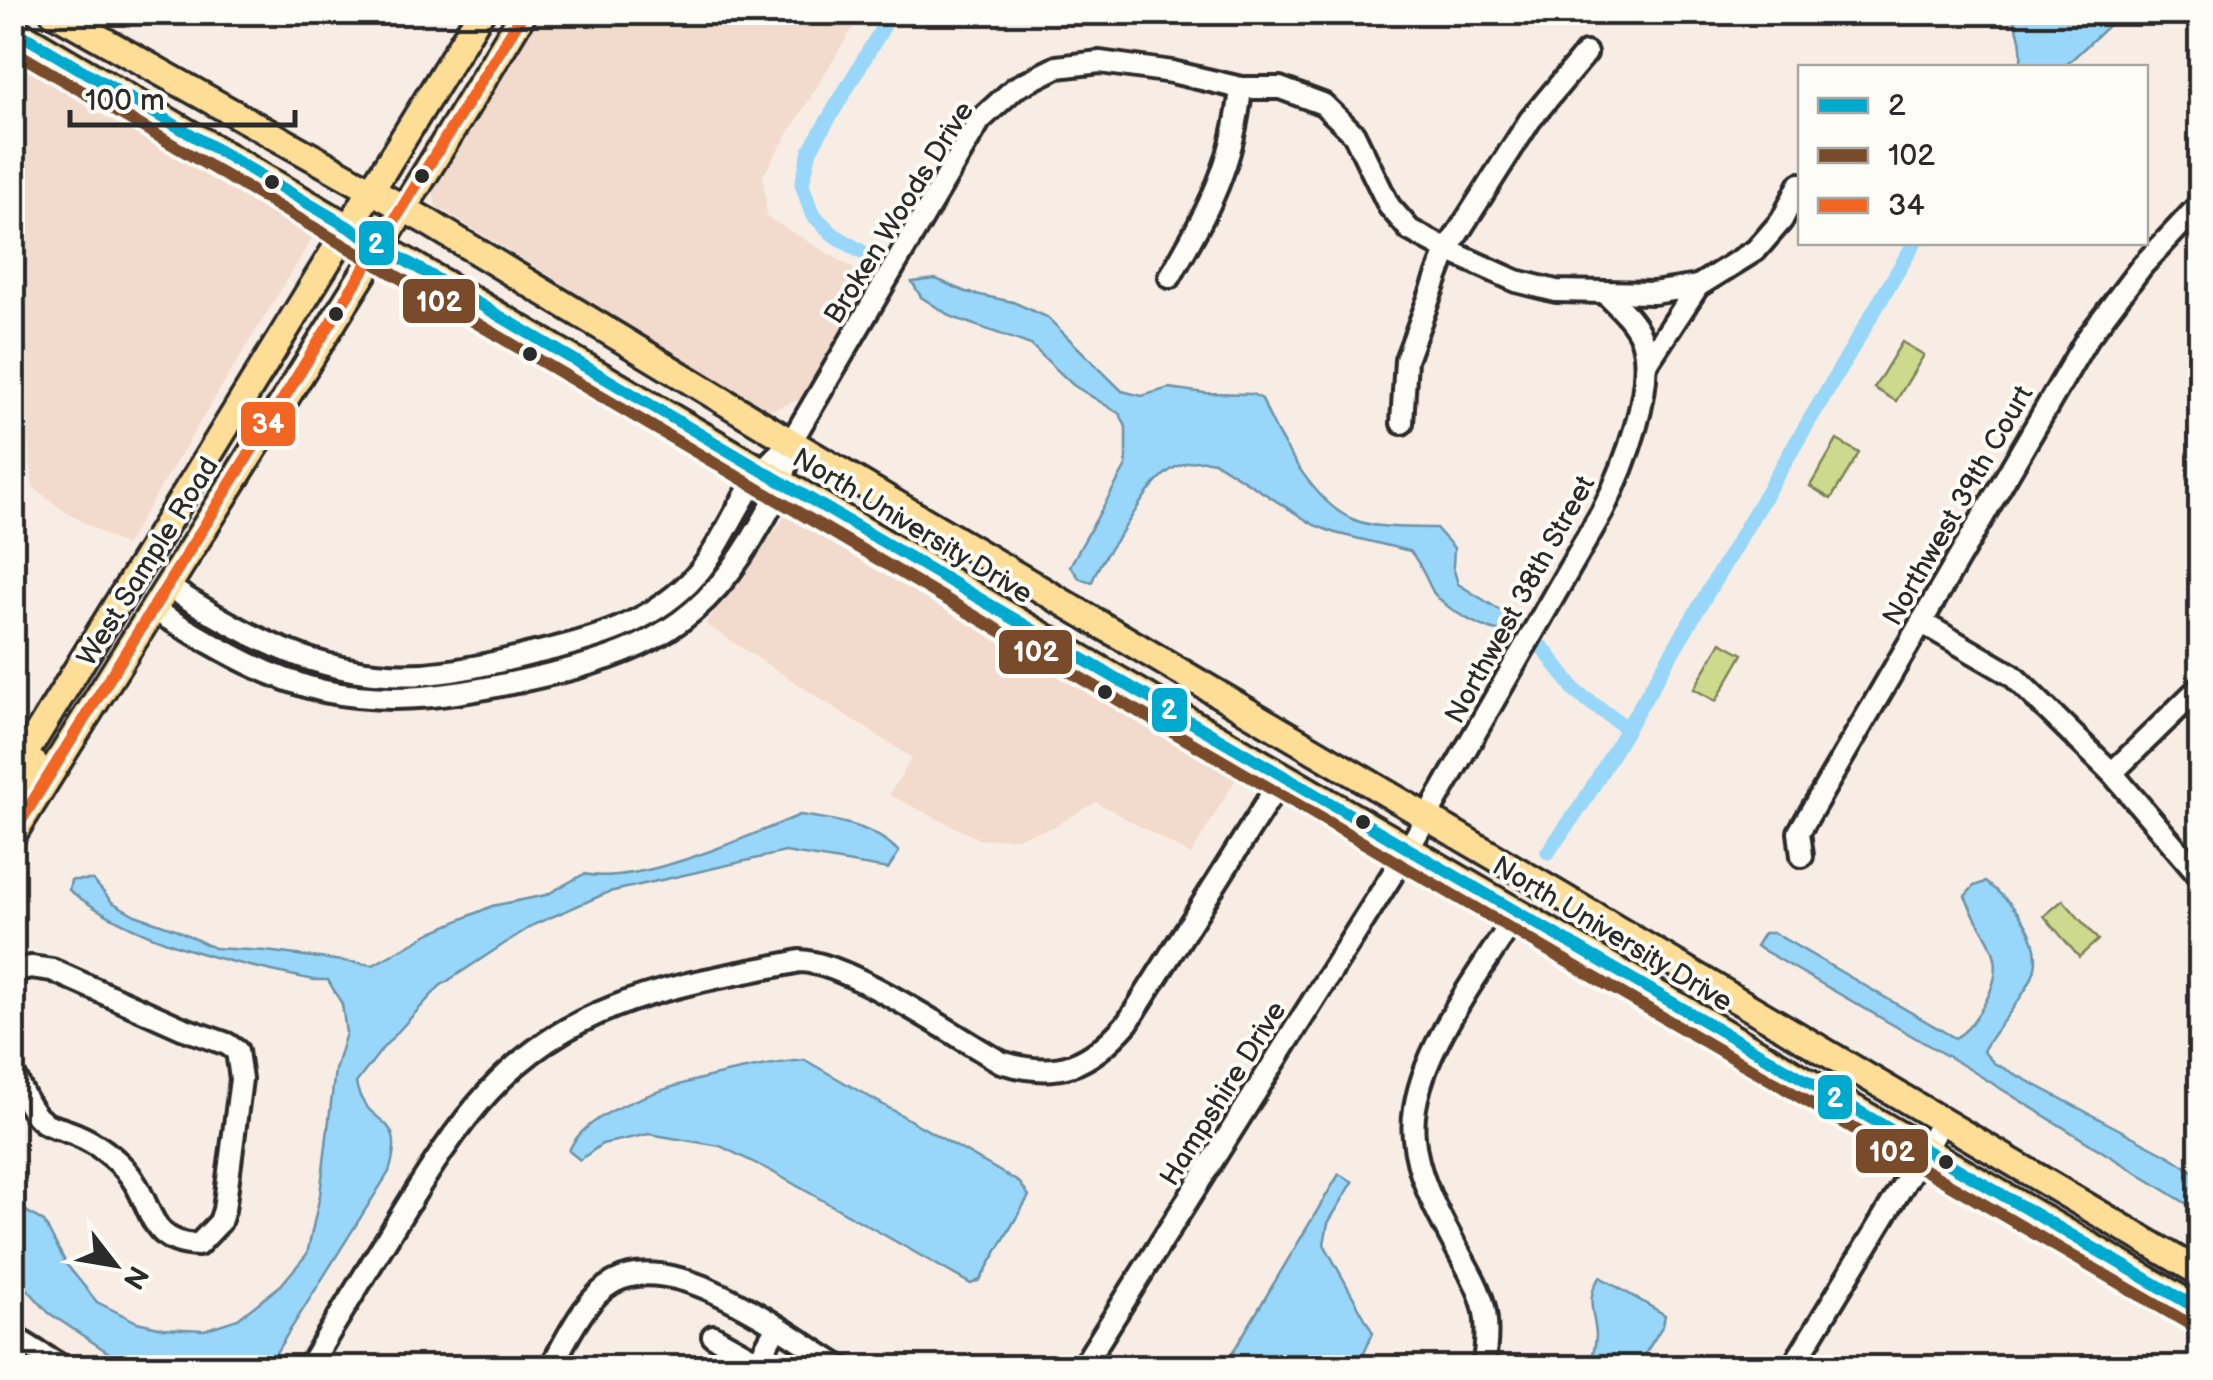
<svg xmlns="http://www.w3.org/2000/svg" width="2213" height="1380" font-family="'Balsamiq Sans',sans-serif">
  <rect width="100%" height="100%" fill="#f8ede4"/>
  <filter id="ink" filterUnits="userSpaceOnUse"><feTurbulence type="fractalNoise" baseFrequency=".01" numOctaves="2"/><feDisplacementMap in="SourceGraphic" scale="20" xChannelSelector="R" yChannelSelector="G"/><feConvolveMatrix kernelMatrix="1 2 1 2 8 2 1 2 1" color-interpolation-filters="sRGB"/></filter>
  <g filter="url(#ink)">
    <g fill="#f2dbcd">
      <polygon points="542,13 862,13 763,175 767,217 869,278 809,396 769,411 436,206 433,189"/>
      <polygon points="12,60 313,237 125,546 64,511 33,487 26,421 12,378 13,307 23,292 17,263 12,259"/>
      <polygon points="791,509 1241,770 1191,855 1096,802 1053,827 1016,838 981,840 889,795 912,758 705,624"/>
    </g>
    <g fill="#cdda8d" stroke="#7c825c" stroke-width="2.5">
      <polygon points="1902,342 1924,355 1896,401 1874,388"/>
      <polygon points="1837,440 1859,453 1831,499 1810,486"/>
      <polygon points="1721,642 1743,654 1716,701 1694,689"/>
      <polygon points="2063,900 2098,940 2079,957 2044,916"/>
    </g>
    <g fill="#98d7f9" stroke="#6c92a7" stroke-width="2.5">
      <path d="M2009,13H2099L2111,23L2064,67H2020C2024,47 2020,30 2009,13Z"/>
      <path d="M936,279L966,292L1013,302L1047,317L1122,391L1142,396L1169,388L1205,393L1252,394L1262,399C1275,434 1314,502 1350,518C1375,530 1409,527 1436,528L1454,548L1453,567L1458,584L1514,619L1518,626L1515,632C1495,637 1444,610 1433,592C1425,577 1421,564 1410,551L1335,533L1314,525L1215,462C1167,453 1147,493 1125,527C1114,545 1099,561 1092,582L1080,579L1070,566L1126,466V427L1120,414L1073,385L1031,345L952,317L921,297L912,282Z"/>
      <path d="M800,815C835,820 873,825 899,852L888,869L785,852L609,892L533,925L440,986L382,1049L356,1083C365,1130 409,1110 389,1172L267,1367H130L49,1313L13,1273V1203L44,1222L67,1265L97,1302L137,1322L163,1328L204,1330L238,1319L281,1285L307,1254L320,1195L335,1070L346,1033L342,1004L328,980H314C229,962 139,944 69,890L71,880H93L112,902L135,915L175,929L214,948L266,951L373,965L432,932L492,906L546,895L584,874C638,886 747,837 800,815Z"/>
      <path d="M1985,882C2014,902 2049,942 2031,980C2018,1006 1995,1028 1983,1051L1994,1063L2171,1157L2200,1176V1212L1961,1064L1756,946L1764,933H1774L1955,1038C1968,1031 1974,1020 1982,1008C2013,954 1985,945 1965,896L1974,886Z"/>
      <path d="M805,1060L1020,1183L1029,1196L980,1280L971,1284L769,1170L720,1146L649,1134L602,1144L580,1160L569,1151C590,1095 750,1065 805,1060Z"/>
      <polygon points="1339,1174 1353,1182 1328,1223 1324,1244 1373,1333 1360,1362 1354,1368 1224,1367"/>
      <path d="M1600,1277L1665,1315L1663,1325L1637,1367H1590C1592,1357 1596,1345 1596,1334C1594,1312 1585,1297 1600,1277Z"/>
    </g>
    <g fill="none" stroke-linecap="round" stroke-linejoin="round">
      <g stroke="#98d7f9" stroke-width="15">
        <polyline points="875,260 834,235 812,214 802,184 810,150 892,12"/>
        <polyline points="1543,648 1577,693 1627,728"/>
        <polyline points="1548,852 1583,803 1915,242"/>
      </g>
      <g stroke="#2b2b2b" stroke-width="28">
        <g id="minor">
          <path d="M1170,277C1208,210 1233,167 1241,88"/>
          <polyline points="1646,365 1698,286 1756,250 1782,220 1800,184"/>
          <polyline points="1402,423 1406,360 1447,250 1530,120 1586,53"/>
          <path d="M167,586C258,643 338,688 451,671C480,667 510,659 540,652C595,639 647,624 689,583C722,550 735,503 764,469C772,459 782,451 791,442L980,120L1015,88L1057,67L1100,62L1172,72L1241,88H1280L1323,104L1354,134L1389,206L1410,230L1447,250L1516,281L1556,291L1653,293L1698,286"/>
          <path d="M152,609C207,641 262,677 324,691C392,705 453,696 520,681C626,658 693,637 752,539C775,500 784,488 791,442"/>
          <polyline points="1921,622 2012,675 2112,773 2200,876"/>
          <polyline points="2112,773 2200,687"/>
          <polyline points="1802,856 1799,832 2086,340 2142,266 2200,204"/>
          <path d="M12,971L31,967L52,970L182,1028L227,1044L237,1051L241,1079L224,1210L220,1222L198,1245C144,1243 155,1202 124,1168C107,1150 90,1139 67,1131C60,1128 51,1127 45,1123C29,1114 21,1087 12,1071"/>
          <polyline points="12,1336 64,1368"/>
          <polyline points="713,1336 758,1361 776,1328"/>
          <polyline points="1800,1355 1821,1368"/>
          <path d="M308,1368C338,1318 369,1268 399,1219C458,1123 506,1048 616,1006C674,983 739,974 800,961C850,963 953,1035 1001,1062C1058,1080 1090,1066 1128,1022L1284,775"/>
          <path d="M550,1368C567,1340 584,1298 614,1282C677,1248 788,1335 842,1368"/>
          <path d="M1082,1368L1409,848L1602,512C1623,470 1658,384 1641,337C1634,320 1619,307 1606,294"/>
          <path d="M1483,1368C1494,1304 1479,1291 1451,1238C1435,1208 1417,1174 1414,1138C1406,1066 1481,972 1518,912"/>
          <polyline points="1792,1368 1942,1121"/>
        </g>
      </g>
      <g stroke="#2b2b2b" stroke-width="32">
        <g id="major">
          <polyline points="53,12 428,222 791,442 2200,1273"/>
          <polyline points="12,29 1021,623 2200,1310"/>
          <polyline points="12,775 481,12"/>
          <polyline points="12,800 35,764"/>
          <path d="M12,836C182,561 357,289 524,12"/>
        </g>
      </g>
      <use href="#minor" stroke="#fdfcf7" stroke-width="20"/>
      <use href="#major" stroke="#fedd96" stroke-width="25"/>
      <g stroke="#fdfcf7" stroke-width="20">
        <polyline id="bus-1" points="12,29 1021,623 2200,1310"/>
      </g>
      <g stroke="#fdfcf7" stroke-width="20">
        <polyline id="bus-2" points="12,50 1012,638 2191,1325"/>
      </g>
      <g stroke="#fdfcf7" stroke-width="20">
        <polyline id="bus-3" points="12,835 524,12"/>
      </g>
      <use href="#bus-1" stroke="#00a9ce" stroke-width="12"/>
      <use href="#bus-2" stroke="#7a4b2a" stroke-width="12"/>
      <use href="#bus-3" stroke="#f26522" stroke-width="12"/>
    </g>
  </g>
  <g fill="#2b2b2b" stroke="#fdfcf7" stroke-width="4">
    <circle cx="422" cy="176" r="9"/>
    <circle cx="272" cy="182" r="9"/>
    <circle cx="336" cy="314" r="9"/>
    <circle cx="530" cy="354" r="9"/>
    <circle cx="1105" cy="692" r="9"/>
    <circle cx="1363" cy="822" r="9"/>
    <circle cx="1946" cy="1162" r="9"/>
  </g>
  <g text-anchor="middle" stroke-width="8" stroke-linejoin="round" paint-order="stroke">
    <g font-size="28" fill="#2b2b2b" stroke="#fdfcf7">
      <text transform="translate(898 212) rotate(-58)" y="10">Broken Woods Drive</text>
      <text transform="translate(1957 505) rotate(-60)" y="10">Northwest 39th Court</text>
      <text transform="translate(913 525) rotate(31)" y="10">North University Drive</text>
      <text transform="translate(147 561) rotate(-58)" y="10">West Sample Road</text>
      <text transform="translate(1519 599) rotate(-61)" y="10">Northwest 38th Street</text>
      <text transform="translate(1613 933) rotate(31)" y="10">North University Drive</text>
      <text transform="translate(1222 1093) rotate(-58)" y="10">Hampshire Drive</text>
    </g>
  </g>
  <g stroke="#fdfcf7" stroke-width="4">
    <rect x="357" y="219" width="39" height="48" rx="10" fill="#00a9ce"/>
    <rect x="401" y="277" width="76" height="48" rx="10" fill="#7a4b2a"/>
    <rect x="239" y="400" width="58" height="48" rx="10" fill="#f26522"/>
    <rect x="997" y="628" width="77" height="48" rx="10" fill="#7a4b2a"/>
    <rect x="1150" y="686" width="39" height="48" rx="10" fill="#00a9ce"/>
    <rect x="1816" y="1073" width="38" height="48" rx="10" fill="#00a9ce"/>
    <rect x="1854" y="1127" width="76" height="48" rx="10" fill="#7a4b2a"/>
  </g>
  <g font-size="28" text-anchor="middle" font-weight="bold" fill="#fff">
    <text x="376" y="253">2</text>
    <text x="439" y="311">102</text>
    <text x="268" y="433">34</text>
    <text x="1036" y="661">102</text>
    <text x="1169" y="719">2</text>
    <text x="1835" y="1107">2</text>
    <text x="1892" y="1161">102</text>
  </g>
  <rect width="2213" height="1380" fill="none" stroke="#fdfcf7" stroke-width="50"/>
  <rect x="25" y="25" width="2163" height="1330" fill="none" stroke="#2b2b2b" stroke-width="4" filter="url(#ink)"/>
  <rect x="1798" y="65" width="350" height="180" fill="#fdfcf7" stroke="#a9a8a5" stroke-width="2.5"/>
  <rect x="1818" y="98" width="50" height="15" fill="#00a9ce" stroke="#a9a8a5" stroke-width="2.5"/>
  <text x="1888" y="115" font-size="30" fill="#2b2b2b">2</text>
  <rect x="1818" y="148" width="50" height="15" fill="#7a4b2a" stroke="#a9a8a5" stroke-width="2.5"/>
  <text x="1888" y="165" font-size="30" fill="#2b2b2b">102</text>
  <rect x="1818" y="198" width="50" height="15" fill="#f26522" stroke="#a9a8a5" stroke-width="2.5"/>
  <text x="1888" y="215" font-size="30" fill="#2b2b2b">34</text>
  <g transform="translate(115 1265) rotate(121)" stroke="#fdfcf7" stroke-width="8" paint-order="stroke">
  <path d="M0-8L18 38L0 25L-18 38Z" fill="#2b2b2b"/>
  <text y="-15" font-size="28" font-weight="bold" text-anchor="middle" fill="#2b2b2b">N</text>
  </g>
  <path d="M70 110v15h225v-15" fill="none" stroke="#2b2b2b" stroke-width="5"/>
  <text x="85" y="110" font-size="30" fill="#2b2b2b" stroke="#fdfcf7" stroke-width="8" paint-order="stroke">100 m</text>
</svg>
